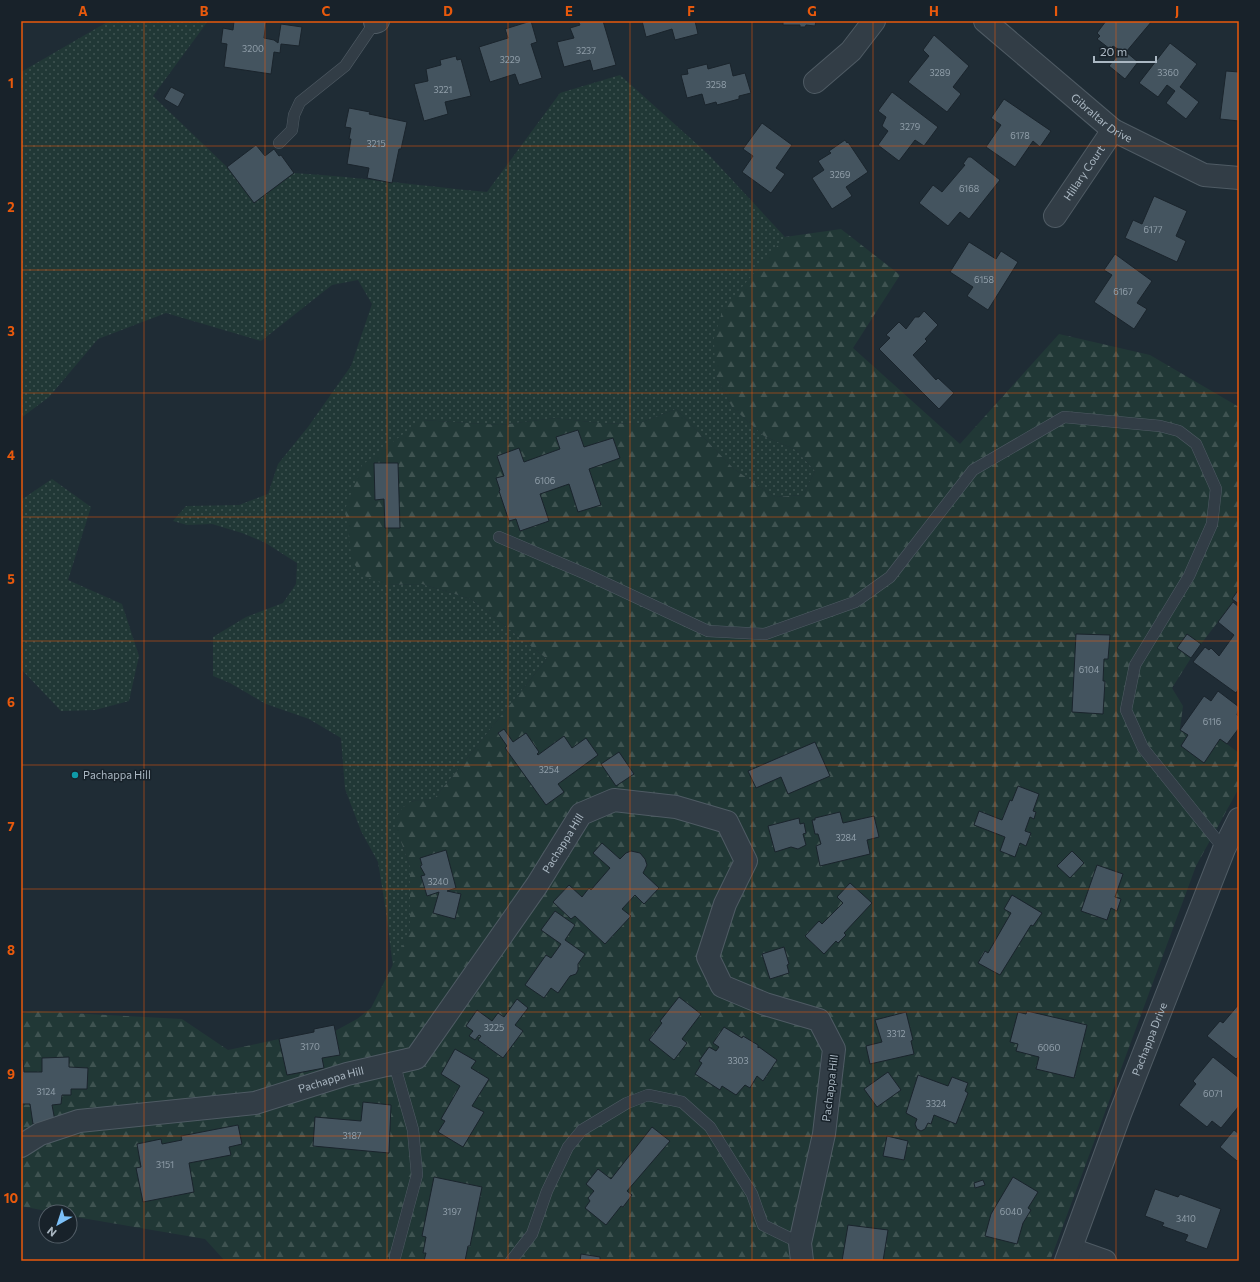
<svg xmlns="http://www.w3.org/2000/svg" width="1260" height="1282" font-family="Commissioner,sans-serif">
  <defs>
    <pattern id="grass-dots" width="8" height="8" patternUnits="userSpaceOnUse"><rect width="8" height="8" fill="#213836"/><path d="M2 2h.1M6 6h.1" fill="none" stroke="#3f5351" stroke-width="1.8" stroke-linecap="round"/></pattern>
    <pattern id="forest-firs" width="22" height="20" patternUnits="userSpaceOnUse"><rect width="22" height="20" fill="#213836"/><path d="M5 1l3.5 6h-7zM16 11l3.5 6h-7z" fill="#3f5351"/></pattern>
  </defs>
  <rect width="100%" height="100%" fill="#1f2c35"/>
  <g fill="url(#grass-dots)">
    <path d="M109,21H208L153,96L227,167L254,203L294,173C359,177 422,186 487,192L560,93L620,75L709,155L785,237L760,268L715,374L732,407L764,436L796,450L815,471L803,495L775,497L734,469L676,409L637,424L599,423L555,418L500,425L422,420L386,585L422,584L471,599L547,659L434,799L412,801L400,839L410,866V931L393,967L386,911L378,862L361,831L345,789L341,738L309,719L266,704L230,683L213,676V637L246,617L283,603L296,584L297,563L264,542L242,533L212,524L187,525L173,521L186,506L239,505L268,494L278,464L308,427L351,366L372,304L358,280L332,285L261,341L166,313L98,339L49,397L21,418V72Z"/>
    <polygon points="52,479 91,507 68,580 122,604 139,656 129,701 95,710 61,711 21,669 21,500"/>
  </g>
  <path fill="url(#forest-firs)" d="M841,229L900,275L853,348L960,444L1059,334L1150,355L1239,407V589L1232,599L1233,602L1201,644L1187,634L1177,648L1191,658L1172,688L1183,706L1180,729L1188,735L1181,746L1204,763L1220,739L1239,753V788L1196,866L1050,1261H225L205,1239L70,1216V1212H51L21,1206V1014L33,1011L182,1019L228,1050L279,1039L287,1075L324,1068L322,1058L335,1031L357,1019L371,1008L410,931V866L394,823C405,799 409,801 434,799L547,659L471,599L422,584L386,585L362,575L352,561L345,509L362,465L422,420L500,425L555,418L599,423L637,424L676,409L734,469L775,497L803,495L815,471L796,450L764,436L732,407L715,374L714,338L723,309L785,237Z"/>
  <g fill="#44545f" stroke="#1a242c">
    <polygon points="234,21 266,22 264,38 274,40 278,43 281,24 302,27 299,46 281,44 280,53 274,52 271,74 224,67 227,44 221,43 223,28 233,30"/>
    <polygon points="531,21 537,42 531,44 542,78 519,85 515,74 490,82 479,47 508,38 505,29"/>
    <polygon points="578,21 603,21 616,65 593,71 590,60 564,67 557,42 574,38 570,28 580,25"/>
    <polygon points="642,21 695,21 698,34 675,40 672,29 646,37"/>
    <polygon points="783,21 816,21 815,26 806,25 805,27 800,27 800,25 783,25"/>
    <polygon points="1106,21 1152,21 1126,52 1138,62 1125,79 1109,66 1121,51 1113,46 1110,49 1097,39 1100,36 1097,33"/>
    <polygon points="934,35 969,66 953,87 961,94 947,112 908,82 929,56 923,50"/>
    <polygon points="1170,43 1197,64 1180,87 1199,102 1186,119 1166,103 1175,91 1167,85 1158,97 1139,83"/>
    <polygon points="456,56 457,60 461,59 471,96 445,102 448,114 424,121 414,84 428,81 426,69 441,65 440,60"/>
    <polygon points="730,63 733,76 745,73 751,93 739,96 739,99 717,105 716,102 705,105 702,94 687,98 681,75 688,74 687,69 707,64 708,69"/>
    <polygon points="1226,71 1239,72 1239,121 1220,119"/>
    <polygon points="171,87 185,94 178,107 164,99"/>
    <polygon points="892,92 938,127 924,146 915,140 899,161 878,145 888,131 882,126 886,117 878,111"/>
    <polygon points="1004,99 1051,131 1040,147 1033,141 1015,167 986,147 1001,125 991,118"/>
    <polygon points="349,108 370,112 369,114 407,122 401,149 399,149 392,183 367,178 369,168 347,164 351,139 349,139 351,128 345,127"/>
    <polygon points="762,123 792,145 776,168 785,174 771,193 742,172 753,156 743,149"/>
    <polygon points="845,140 847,143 848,142 868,172 846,187 852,196 832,209 812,178 824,170 818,161 831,153 829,151"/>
    <polygon points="256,145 265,156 274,149 279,156 281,155 294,173 254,203 227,167"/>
    <polygon points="968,157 971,157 1000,180 969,219 960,212 948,226 919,203 933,185 942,192 965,165 963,164"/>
    <polygon points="1154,196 1187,211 1176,236 1186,241 1177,262 1125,238 1133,220 1142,224"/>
    <polygon points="969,242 996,259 1001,251 1018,262 988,310 967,296 973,287 950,272"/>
    <polygon points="1115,254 1152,281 1137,303 1147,309 1134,329 1094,302 1112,275 1104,270"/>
    <polygon points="924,311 938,325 925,339 927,341 913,355 936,380 938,378 954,393 939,409 879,349 890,338 886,335 899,322 906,329 915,317 919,317"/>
    <polygon points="578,430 584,447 613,438 620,458 589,469 601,505 578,512 569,484 540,494 549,521 520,531 516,519 509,521 499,491 500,490 496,478 504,476 497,456 519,448 524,462 560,449 556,437"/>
    <polygon points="374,463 398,463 400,528 385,528 384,499 375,500"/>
    <polygon points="1239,589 1239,604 1232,599"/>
    <polygon points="1233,602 1239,607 1239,688 1236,693 1193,662 1205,647 1209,650 1211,648 1219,656 1234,635 1218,622"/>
    <polygon points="1076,634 1110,635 1108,659 1104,659 1103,681 1105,681 1103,714 1072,712"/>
    <polygon points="1187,634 1201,644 1191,658 1177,648"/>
    <polygon points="1218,691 1239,707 1237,715 1239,717 1239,728 1227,744 1220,739 1204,763 1181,746 1188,735 1180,730 1204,696 1211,701"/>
    <polygon points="504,729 513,742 526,733 539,752 537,754 538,755 564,736 572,748 586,738 598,755 558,784 564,792 546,805 505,748 507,746 498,733"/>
    <polygon points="815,742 830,776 788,794 781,777 756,788 748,771"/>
    <polygon points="619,752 634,774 616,786 601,764"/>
    <polygon points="1018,786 1039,794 1033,811 1036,812 1034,819 1030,817 1025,831 1031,833 1026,846 1020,843 1015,857 1000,851 1005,837 974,825 979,811 1002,820 1010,800 1012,801"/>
    <polygon points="840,812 843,823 874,816 879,837 867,840 870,854 820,866 816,846 821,844 818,834 815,834 812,820 815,820 815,818"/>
    <polygon points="799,818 800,824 804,823 806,833 803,834 806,845 798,849 791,847 775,852 768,826"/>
    <polygon points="602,843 620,859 626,853 631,851 640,853 645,859 647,865 643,873 659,888 644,904 635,895 622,909 631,916 605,944 575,916 571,919 553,902 569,885 582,897 589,888 591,890 610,868 593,853"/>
    <polygon points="446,850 456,888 447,891 461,894 455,919 433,913 439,892 427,896 421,876 425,875 420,866 422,865 420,858"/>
    <polygon points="1072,851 1084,863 1070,878 1057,866"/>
    <polygon points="1097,865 1123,874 1115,897 1121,899 1117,911 1111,908 1107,920 1081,911"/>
    <polygon points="850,883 872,903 844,933 846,935 838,943 836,941 824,954 805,936 819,921 822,924 843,903 837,897"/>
    <polygon points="1012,895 1042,913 1033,926 1031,925 1000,975 978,963 985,951 988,953 1011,913 1004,909"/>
    <polygon points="555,911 575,925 565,940 585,954 578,964 578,970 576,974 570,976 558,993 551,988 544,998 525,985 546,955 551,958 561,944 541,930"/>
    <polygon points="784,947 789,964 787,965 789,973 770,979 762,954"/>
    <polygon points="679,997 701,1014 682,1039 687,1043 674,1060 649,1040 662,1023 660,1021"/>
    <polygon points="517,999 528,1008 515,1025 523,1031 503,1058 478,1040 481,1036 479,1035 475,1040 469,1036 473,1031 466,1026 477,1010 492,1021 498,1013 504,1017"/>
    <polygon points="1239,1004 1239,1056 1236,1059 1207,1036 1220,1021 1223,1023"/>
    <polygon points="1027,1011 1087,1025 1074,1078 1036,1069 1039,1057 1016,1051 1018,1044 1010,1042 1018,1012 1026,1014"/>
    <polygon points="906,1012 913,1040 911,1041 914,1054 870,1064 866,1046 882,1042 875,1020"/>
    <polygon points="334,1025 340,1055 322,1058 324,1068 287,1075 279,1039 314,1032 314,1029"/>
    <polygon points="724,1027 742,1038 743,1036 758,1045 758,1048 759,1047 777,1060 763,1081 757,1076 750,1088 745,1085 736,1095 722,1086 720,1090 695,1074 702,1063 699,1061 709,1047 716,1051 719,1047 713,1043"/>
    <polygon points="455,1049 476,1061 471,1068 489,1079 472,1106 484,1112 463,1147 438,1132 445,1121 441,1119 460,1086 441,1074"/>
    <polygon points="69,1057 69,1067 88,1068 87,1089 71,1089 71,1095 62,1095 61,1104 52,1105 55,1121 33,1124 30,1104 21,1104 21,1060 23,1060 24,1072 42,1072 42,1058"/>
    <polygon points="1213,1057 1239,1078 1239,1106 1221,1128 1212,1121 1207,1127 1179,1105 1196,1084 1193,1081"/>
    <polygon points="888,1072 901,1090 877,1107 864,1089"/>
    <polygon points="918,1075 948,1086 952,1077 968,1083 965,1091 968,1093 956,1124 934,1115 931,1124 928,1123 925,1129 921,1131 917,1129 915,1124 917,1119 906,1113"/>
    <polygon points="363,1102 391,1105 389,1153 313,1146 315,1117 361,1121"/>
    <polygon points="238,1125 242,1144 229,1147 231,1155 189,1163 194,1192 143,1202 136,1168 141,1167 137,1144 161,1139 162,1144 182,1140 181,1136"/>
    <polygon points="652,1127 670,1141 627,1191 632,1195 623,1207 621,1206 606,1225 585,1208 590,1201 588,1198 594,1191 586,1184 598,1169 611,1179"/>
    <polygon points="1234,1130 1239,1134 1239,1159 1237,1161 1220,1147"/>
    <polygon points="887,1136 908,1141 904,1160 883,1156"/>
    <polygon points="434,1177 482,1187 470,1246 468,1246 465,1261 424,1261 426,1253 423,1253 426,1237 422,1236"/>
    <polygon points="1013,1177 1038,1192 1028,1208 1031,1210 1023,1223 1017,1244 985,1236 991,1214"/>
    <polygon points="983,1180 985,1185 975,1188 974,1183"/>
    <polygon points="1155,1189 1178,1197 1180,1194 1221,1209 1207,1249 1185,1241 1188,1235 1162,1226 1164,1223 1145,1216"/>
    <polygon points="848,1225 888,1230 883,1261 842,1261"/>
    <polygon points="581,1254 600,1257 600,1261 580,1261"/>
  </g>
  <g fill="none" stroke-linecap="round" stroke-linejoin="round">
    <g stroke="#4f5b64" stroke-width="12">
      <g id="service">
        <polyline points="279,143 292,130 294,115 300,102 345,66 375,22"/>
        <polyline points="499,537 586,574 708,631 765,634 855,602 890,577 973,470 1064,417 1160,426 1179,431 1196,444 1216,489 1212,524 1189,576 1135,665 1126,710 1143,748 1224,849"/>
        <polyline points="394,1063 413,1130 417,1175 395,1257"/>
        <polyline points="511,1261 532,1234 547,1191 568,1147 582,1130 627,1103 648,1095 682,1102 710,1127 752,1194 763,1225 800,1243"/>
      </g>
    </g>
    <g stroke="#4f5b64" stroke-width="24">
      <g id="minor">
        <path id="s1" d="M985,21L1113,130L1204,175L1239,178"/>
        <polyline points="375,22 378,21"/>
        <polyline points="815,82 851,51 874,21"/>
        <path id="s2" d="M1055,216L1113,130"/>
        <path id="s3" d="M21,1146L40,1134L79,1121L255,1103L347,1074L416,1058L537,885L581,814L614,800L676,807L727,822L746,861L725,904L708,957L722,986L765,1004L819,1020L834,1049L824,1134L800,1243L802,1261"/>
        <polyline points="1071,1249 1105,1261"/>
        <path id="s4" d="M1066,1261L1120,1114L1224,849L1239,819"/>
      </g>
    </g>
    <use href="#service" stroke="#323d46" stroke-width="11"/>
    <use href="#minor" stroke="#323d46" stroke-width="22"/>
  </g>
  <path fill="none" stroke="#e8590c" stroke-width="1" stroke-opacity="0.55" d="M144,21V1261M265,21V1261M387,21V1261M508,21V1261M630,21V1261M752,21V1261M873,21V1261M995,21V1261M1116,21V1261M21,146H1239M21,270H1239M21,393H1239M21,517H1239M21,641H1239M21,765H1239M21,889H1239M21,1012H1239M21,1136H1239"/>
  <circle fill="#0f9aa8" stroke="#18222a" stroke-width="1.5" cx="75" cy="775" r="4"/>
  <g text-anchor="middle" stroke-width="3" stroke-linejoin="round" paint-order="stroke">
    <g font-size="9" fill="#919faa">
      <text x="253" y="52">3200</text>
      <text x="586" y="54">3237</text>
      <text x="510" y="63">3229</text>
      <text x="940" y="76">3289</text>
      <text x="1168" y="76">3360</text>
      <text x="716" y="88">3258</text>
      <text x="443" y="93">3221</text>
      <text x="910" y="130">3279</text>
      <text x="1020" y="139">6178</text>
      <text x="376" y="147">3215</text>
      <text x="840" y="178">3269</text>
      <text x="969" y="192">6168</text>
      <text x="1153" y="233">6177</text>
      <text x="984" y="283">6158</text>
      <text x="1123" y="295">6167</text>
      <text x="545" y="484">6106</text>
      <text x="1089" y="673">6104</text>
      <text x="1212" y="725">6116</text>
      <text x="549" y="773">3254</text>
      <text x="846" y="841">3284</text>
      <text x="438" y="885">3240</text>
      <text x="494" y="1031">3225</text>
      <text x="896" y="1037">3312</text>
      <text x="310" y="1050">3170</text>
      <text x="1049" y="1051">6060</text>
      <text x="738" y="1064">3303</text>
      <text x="46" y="1095">3124</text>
      <text x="1213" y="1097">6071</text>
      <text x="936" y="1107">3324</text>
      <text x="352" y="1139">3187</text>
      <text x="165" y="1168">3151</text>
      <text x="452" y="1215">3197</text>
      <text x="1011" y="1215">6040</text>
      <text x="1186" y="1222">3410</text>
    </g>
    <g font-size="11" fill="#abb8c3" stroke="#18222a">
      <text dy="4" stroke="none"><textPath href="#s1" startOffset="152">Gibraltar Drive</textPath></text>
      <text dy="4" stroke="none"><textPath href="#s2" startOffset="52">Hillary Court</textPath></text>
      <text dy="4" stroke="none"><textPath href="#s3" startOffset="668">Pachappa Hill</textPath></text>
      <text dy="4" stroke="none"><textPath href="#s4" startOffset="237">Pachappa Drive</textPath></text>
      <text dy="4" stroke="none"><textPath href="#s3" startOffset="320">Pachappa Hill</textPath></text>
      <text transform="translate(830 1088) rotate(-83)" y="4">Pachappa Hill</text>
    </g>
    <g font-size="11" fill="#abb8c3" stroke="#18222a" text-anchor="start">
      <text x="83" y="779">Pachappa Hill</text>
    </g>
  </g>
  <rect width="1260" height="1282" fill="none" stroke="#18222a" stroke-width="44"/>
  <g transform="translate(58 1224) rotate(219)"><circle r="19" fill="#18222a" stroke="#535e67"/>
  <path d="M0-3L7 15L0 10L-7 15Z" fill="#7cc0f8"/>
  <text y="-6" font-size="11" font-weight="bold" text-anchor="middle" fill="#abb8c3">N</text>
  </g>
  <path d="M1094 56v6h62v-6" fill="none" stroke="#abb8c3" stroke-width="2"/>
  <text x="1100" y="56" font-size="12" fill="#abb8c3" stroke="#18222a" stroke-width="3" paint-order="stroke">20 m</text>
  <rect x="22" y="22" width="1216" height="1238" fill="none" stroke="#e8590c" stroke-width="1.5"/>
  <g font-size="13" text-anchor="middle" font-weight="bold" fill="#e8590c">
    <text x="83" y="16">A</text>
    <text x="204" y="16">B</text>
    <text x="326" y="16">C</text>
    <text x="448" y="16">D</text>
    <text x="569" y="16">E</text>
    <text x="691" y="16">F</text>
    <text x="812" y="16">G</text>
    <text x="934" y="16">H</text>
    <text x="1056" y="16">I</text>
    <text x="1177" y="16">J</text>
    <text x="11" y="88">1</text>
    <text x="11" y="212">2</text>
    <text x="11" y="336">3</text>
    <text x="11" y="460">4</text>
    <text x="11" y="584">5</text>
    <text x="11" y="707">6</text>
    <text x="11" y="831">7</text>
    <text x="11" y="955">8</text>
    <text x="11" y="1079">9</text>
    <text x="11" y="1203">10</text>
  </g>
</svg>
